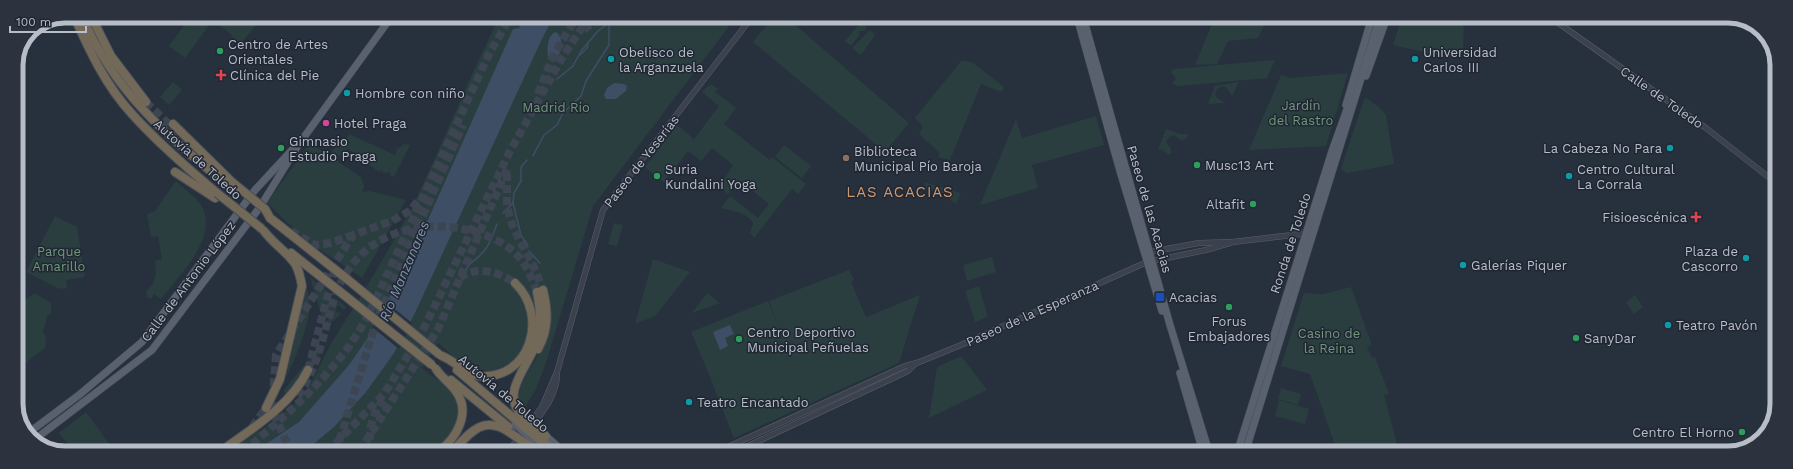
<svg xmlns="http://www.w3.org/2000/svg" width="1793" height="469" font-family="'Work Sans',sans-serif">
  <rect width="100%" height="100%" fill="#27303d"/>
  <g fill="#2a3e40">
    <polygon points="191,16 263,16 239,46 231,34 213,20 185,58 169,46"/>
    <path d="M500,16L736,17L593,206L546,363L536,389L522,412C511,390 530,370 540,352C546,343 549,333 550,322L517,281L527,304L529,337L520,353L509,363L499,368L488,371L472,368L458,360L438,343L422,368C432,377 446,384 453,395C467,416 448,442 428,452H225C251,436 280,420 301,397C315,381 320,362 331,344C361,295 392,247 418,195C446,136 470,75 500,16Z"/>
    <polygon points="773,17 786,17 909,123 885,152 753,42"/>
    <polygon points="1240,17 1268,17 1258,38 1228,41 1217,64 1195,65 1214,19"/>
    <polygon points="1402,17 1464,17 1463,53 1451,51 1450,58 1393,45"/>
    <polygon points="861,22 867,27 864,31 859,31 859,36 851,46 845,41"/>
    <polygon points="870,30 875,35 861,55 852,48"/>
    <polygon points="962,60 973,63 1004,87 1002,92 981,84 950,160 938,157 940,153 919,134 922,129 922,125 915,118"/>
    <polygon points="1275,60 1267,78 1178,86 1172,84 1176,78 1171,72 1173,69"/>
    <polygon points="1348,73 1326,146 1249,150 1281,75 1290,78"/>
    <polygon points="173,82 182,90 169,105 160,97"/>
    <polygon points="1239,82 1232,96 1227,88 1223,86 1217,89 1215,93 1217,98 1225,103 1208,104 1215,86"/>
    <path d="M712,85L718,89L715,92L736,108L724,124L770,160L772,157L806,184L798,194L792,189L754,238L750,233L753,223C747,212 732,211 721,208L730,196L758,218L769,204L739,180L728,194L719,187L733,165L712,148L701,161L688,151L664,182L645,167L677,125L694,139L719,106L702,92L708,86Z"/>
    <polygon points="1365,97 1380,108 1386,115 1394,164 1348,173 1343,171 1341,168"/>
    <polygon points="1096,116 1104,145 1032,165 1038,188 980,205 1016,119 1022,138"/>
    <polygon points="1166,129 1180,134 1189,134 1186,139 1181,140 1174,135 1169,137 1166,142 1171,149 1171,154 1167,154 1163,150 1158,149"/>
    <polygon points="349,134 395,155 398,147 400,148 403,144 410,145 394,177 390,175 390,172 384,173 381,170 379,172 347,148 341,156 331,153 343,137 346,139"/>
    <polygon points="310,143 361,177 364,186 362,192 370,191 406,200 362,278 307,241 267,203"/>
    <polygon points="784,145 811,166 802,178 775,157"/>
    <path d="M176,181C184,189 195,196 201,205C220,237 179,275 161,299L154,294L151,299L147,297L146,291C156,283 157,272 155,261L162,259L158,236L151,237L147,214L155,211Z"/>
    <polygon points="924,182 961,193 956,204 936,189 927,190"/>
    <polygon points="55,216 77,227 85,277 66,280 67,288 60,289 26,272"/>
    <polygon points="614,223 623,225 617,246 608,244"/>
    <polygon points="992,257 996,272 967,281 963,265"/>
    <polygon points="653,259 690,272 655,316 635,324"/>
    <polygon points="849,270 854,280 851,282 866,317 920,295 899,363 734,438 710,378 716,375 710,377 691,332 768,301 779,327 769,301"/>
    <polygon points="310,277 331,294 329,302 338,304 339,301 346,307 344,310 337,305 336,312 342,313 323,330 322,327 330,316 322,317"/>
    <polygon points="979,286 988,317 975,322 965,291"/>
    <polygon points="1351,287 1372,345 1367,347 1372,358 1375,357 1389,394 1384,395 1398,448 1390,448 1391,453 1338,453 1310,374 1281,366 1304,293 1323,294"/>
    <path d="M306,288C318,309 296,357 286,377Z"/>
    <polygon points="707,293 720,303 692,313"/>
    <polygon points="33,294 36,294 51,303 51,313 47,316 43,333 46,336 45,348 16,370 16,307"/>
    <polygon points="1635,295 1643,307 1634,314 1626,302"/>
    <polygon points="320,346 323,348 312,371 305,368 287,394 283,391"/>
    <polygon points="961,356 987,390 929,418 937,367"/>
    <polygon points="1281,388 1301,394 1298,405 1278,399"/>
    <polygon points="1279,400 1309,409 1305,424 1275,416"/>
    <polygon points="86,412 110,445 102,451 73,451 59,433"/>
  </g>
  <g fill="#3e4e65">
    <polygon points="525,16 554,16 541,41 415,313 394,353 366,392 334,427 304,452 254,452 299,422 349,365 371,333 423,231 513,29 519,28"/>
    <path d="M556,32C565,39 561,52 556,60L552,62L548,57C547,48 547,35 556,32Z"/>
    <polygon points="614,83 624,84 627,86 626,91 616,99 606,99 604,95 607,88"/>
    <polygon points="730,325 734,334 725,338 728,346 720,350 713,332"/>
  </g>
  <polygon fill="#27303d" points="385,301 412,323 399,349 372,327"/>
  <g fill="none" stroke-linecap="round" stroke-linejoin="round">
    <g stroke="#3e4e65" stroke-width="1.5">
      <polyline points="580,55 587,48 588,44"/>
      <polyline points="557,79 573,66 581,51 598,31 609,23 613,17"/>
      <polyline points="533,156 544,135 557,125 563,113 581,96 586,81 609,45 609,23"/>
      <polyline points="513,203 521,235 528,246"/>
      <polyline points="503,213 513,203 514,193 521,181 521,167 527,160"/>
      <polyline points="529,251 540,263"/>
      <path d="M466,270C469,262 478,259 483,252C491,244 493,234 497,224"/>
    </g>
    <g stroke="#3d4552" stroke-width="8" stroke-dasharray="8 4" stroke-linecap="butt">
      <polyline points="584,30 599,17"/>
      <polyline points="538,94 552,58 577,16"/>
      <polyline points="146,102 177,132"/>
      <polyline points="507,173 507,205 510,219 519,240 531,260 543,290"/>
      <polyline points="291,231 315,245 331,243 353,235"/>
      <path d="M460,278C477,265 499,272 515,283"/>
      <polyline points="308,370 335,268"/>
      <path d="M298,396C322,361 323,327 338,289C359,238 411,219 463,229C484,233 510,243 523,262C529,271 533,282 537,292"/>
      <polyline points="252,427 266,408"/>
      <polyline points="227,452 238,443"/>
      <path d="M243,452C284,417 331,377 359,331C365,321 370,311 375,301L489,54L511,16"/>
      <polyline points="295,452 285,439 272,409 276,355 353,235 392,221 411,210 419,199"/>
      <polyline points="327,452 384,394 421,334 510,151 562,58 589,17"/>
      <polyline points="336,452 377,319 463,125"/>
      <polyline points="359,452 438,329 508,167"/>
      <path d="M372,452C367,432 371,417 383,400"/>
    </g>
    <g stroke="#59606b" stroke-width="6">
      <g id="minor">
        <polyline points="1550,17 1706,128 1776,183"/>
        <polyline points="1149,256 1150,252 1199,243 1233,242 1309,233"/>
        <path d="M531,427C543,412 558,393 557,373"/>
        <polyline points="508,452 542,407 557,372 603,210 752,17"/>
        <polyline points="512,452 521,440"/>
        <polyline points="717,452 905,366 917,363 961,345 1147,262 1206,250 1233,242"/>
        <polyline points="735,452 908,371 916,363"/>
      </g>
    </g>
    <g stroke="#444b57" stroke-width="8">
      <g id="major">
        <polyline points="1077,17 1120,171 1162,311"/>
        <polyline points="1083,17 1170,325 1209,452"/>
        <polyline points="1366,76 1387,17"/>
        <polyline points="1346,105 1372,17"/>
        <polyline points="1180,373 1203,452"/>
        <polyline points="27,434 79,395 142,342 255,190 294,148"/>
        <polyline points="546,436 564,452"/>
        <polyline points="34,440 152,350 260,207 299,144 392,16"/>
        <polyline points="538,445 547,452"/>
        <polyline points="1237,453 1332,151 1350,101"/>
        <polyline points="1245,453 1380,17"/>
      </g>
    </g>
    <g stroke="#464d58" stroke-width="10">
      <g id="highway">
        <path d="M74,16C89,50 106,86 132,114C158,143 187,168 217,193"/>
        <path d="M82,16C113,90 167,137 229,186"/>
        <polyline points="91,16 111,56 146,102"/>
        <polyline points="173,124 232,182"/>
        <polyline points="175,172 215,198"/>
        <polyline points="270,218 347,279"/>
        <path d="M264,231C272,242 283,249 292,260C299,267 300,277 302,286L280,379L266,408"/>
        <polyline points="291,253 339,291"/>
        <path d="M538,349C549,329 548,311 543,290"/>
        <path d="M442,356C455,361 466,375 480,376C529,380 550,317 515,283"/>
        <path d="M436,369C441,377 449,382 455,390C472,412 457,438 438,452"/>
        <polyline points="457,370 517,421"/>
        <polyline points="451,380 511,429"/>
        <path d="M522,416C499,392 530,365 537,341C542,324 540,308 537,292"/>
        <polyline points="541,441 553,449"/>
        <path d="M228,446C258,425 292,403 308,370"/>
        <path d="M452,452C469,434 482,414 509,432"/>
      </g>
    </g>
    <use href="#minor" stroke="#3b424e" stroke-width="5"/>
    <use href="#major" stroke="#59616e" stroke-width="7"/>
    <use href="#highway" stroke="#736959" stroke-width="8"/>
    <g stroke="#444b57" stroke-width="8" stroke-linecap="butt">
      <polyline id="major-bridge" points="515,424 538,445"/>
    </g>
    <g stroke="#464d58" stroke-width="10" stroke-linecap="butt">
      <g id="highway-bridge">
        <polyline points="232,182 265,209 270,218"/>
        <polyline points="217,193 262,229"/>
        <polyline points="347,279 440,355"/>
        <polyline points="339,291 432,365"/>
        <polyline points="522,416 546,436"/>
        <polyline points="517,421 541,441"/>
        <polyline points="509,432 534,449"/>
      </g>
    </g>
    <use href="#major-bridge" stroke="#59616e" stroke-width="7"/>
    <use href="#highway-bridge" stroke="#736959" stroke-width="8"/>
  </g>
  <g fill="#2e9e5b" stroke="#202733" stroke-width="1.5">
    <circle cx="220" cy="51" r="4"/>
    <circle cx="281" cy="148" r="4"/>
    <circle cx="1197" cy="165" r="4"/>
    <circle cx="657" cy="176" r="4"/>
    <circle cx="1253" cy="204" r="4"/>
    <circle cx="1229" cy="307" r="4"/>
    <circle cx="1576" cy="338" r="4"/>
    <circle cx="739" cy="339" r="4"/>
    <circle cx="1742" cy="432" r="4"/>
  </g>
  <g fill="#0f9aa8" stroke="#202733" stroke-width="1.5">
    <circle cx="611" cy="59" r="4"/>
    <circle cx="1415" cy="59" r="4"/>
    <circle cx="347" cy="93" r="4"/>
    <circle cx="1670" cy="148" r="4"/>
    <circle cx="1569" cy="176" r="4"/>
    <circle cx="1746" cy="258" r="4"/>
    <circle cx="1463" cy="265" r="4"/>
    <circle cx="1668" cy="325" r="4"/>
    <circle cx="689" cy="402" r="4"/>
  </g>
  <g fill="#e0444e" stroke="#202733" stroke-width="1.5">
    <path d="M219 69h4v4h4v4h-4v4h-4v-4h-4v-4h4z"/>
    <path d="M1694 211h4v4h4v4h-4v4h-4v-4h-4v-4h4z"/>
  </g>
  <circle fill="#d1479c" stroke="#202733" stroke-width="1.5" cx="326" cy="123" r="4"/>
  <circle fill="#8d6e63" stroke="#202733" stroke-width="1.5" cx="846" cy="158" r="4"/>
  <rect fill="#1a4fb4" stroke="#202733" stroke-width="1.5" x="1155" y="292" width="10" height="10" rx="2"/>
  <g text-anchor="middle" stroke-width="3" stroke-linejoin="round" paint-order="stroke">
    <g font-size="13" fill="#b7bec8" stroke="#202733" text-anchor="start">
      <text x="228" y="49">Centro de Artes<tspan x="228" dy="15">Orientales</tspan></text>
      <text x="619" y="57">Obelisco de<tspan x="619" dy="15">la Arganzuela</tspan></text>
      <text x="1423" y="57">Universidad<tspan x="1423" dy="15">Carlos III</tspan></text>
      <text x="230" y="80">Clínica del Pie</text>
      <text x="355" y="98">Hombre con niño</text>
      <text x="334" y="128">Hotel Praga</text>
      <text x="289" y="146">Gimnasio<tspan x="289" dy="15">Estudio Praga</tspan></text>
      <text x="1662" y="153" text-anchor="end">La Cabeza No Para</text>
      <text x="854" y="156">Biblioteca<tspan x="854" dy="15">Municipal Pío Baroja</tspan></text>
      <text x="1205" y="170">Musc13 Art</text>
      <text x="665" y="174">Suria<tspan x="665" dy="15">Kundalini Yoga</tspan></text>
      <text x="1577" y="174">Centro Cultural<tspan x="1577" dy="15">La Corrala</tspan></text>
      <text x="1245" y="209" text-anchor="end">Altafit</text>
      <text x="1687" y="222" text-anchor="end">Fisioescénica</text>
      <text x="1738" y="256" text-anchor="end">Plaza de<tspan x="1738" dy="15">Cascorro</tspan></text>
      <text x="1471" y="270">Galerías Piquer</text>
      <text x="1169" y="302">Acacias</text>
      <text x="1229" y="326" text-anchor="middle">Forus<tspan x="1229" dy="15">Embajadores</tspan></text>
      <text x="1676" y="330">Teatro Pavón</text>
      <text x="747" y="337">Centro Deportivo<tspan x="747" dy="15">Municipal Peñuelas</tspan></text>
      <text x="1584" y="343">SanyDar</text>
      <text x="697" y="407">Teatro Encantado</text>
      <text x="1734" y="437" text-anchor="end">Centro El Horno</text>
    </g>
    <g font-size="13" fill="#b7bec8" stroke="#202733">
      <text transform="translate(1662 97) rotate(35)" y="5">Calle de Toledo</text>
      <text transform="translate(198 159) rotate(42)" y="5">Autovía de Toledo</text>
      <text transform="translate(641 161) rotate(-52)" y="5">Paseo de Yeserías</text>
      <text transform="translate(1150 209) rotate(74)" y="5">Paseo de las Acacias</text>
      <text transform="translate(1290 243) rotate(-72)" y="5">Ronda de Toledo</text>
      <text transform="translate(188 281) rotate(-53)" y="5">Calle de Antonio López</text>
      <text transform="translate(1032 313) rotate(-24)" y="5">Paseo de la Esperanza</text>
      <text transform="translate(504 393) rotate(40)" y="5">Autovía de Toledo</text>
    </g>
    <g font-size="13" fill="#70977a" stroke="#202733">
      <text x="1301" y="110">Jardín<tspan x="1301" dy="15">del Rastro</tspan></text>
      <text x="556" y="112">Madrid Río</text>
      <text x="59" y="256">Parque<tspan x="59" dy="15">Amarillo</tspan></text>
      <text x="1329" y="338">Casino de<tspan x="1329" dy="15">la Reina</tspan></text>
    </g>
    <g font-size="14" font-style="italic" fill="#8194ad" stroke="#202733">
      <text transform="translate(404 271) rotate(-67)" y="5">Río Manzanares</text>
    </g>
    <g font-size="15" letter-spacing="1" fill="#cd986e" stroke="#202733">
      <text x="900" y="197">LAS ACACIAS</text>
    </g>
  </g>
  <path d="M0 0H1793V469H0ZM65 23H1728A42 42 0 0 1 1770 65V404A42 42 0 0 1 1728 446H65A42 42 0 0 1 23 404V65A42 42 0 0 1 65 23Z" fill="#2c333f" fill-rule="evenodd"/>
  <path fill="none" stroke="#b7bec8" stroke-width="5" d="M65 23H1728A42 42 0 0 1 1770 65V404A42 42 0 0 1 1728 446H65A42 42 0 0 1 23 404V65A42 42 0 0 1 65 23Z"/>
  <path d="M10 26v6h76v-6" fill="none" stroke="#b7bec8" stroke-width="2"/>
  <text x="16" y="26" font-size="12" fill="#b7bec8" stroke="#202733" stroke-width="3" paint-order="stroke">100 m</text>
</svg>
